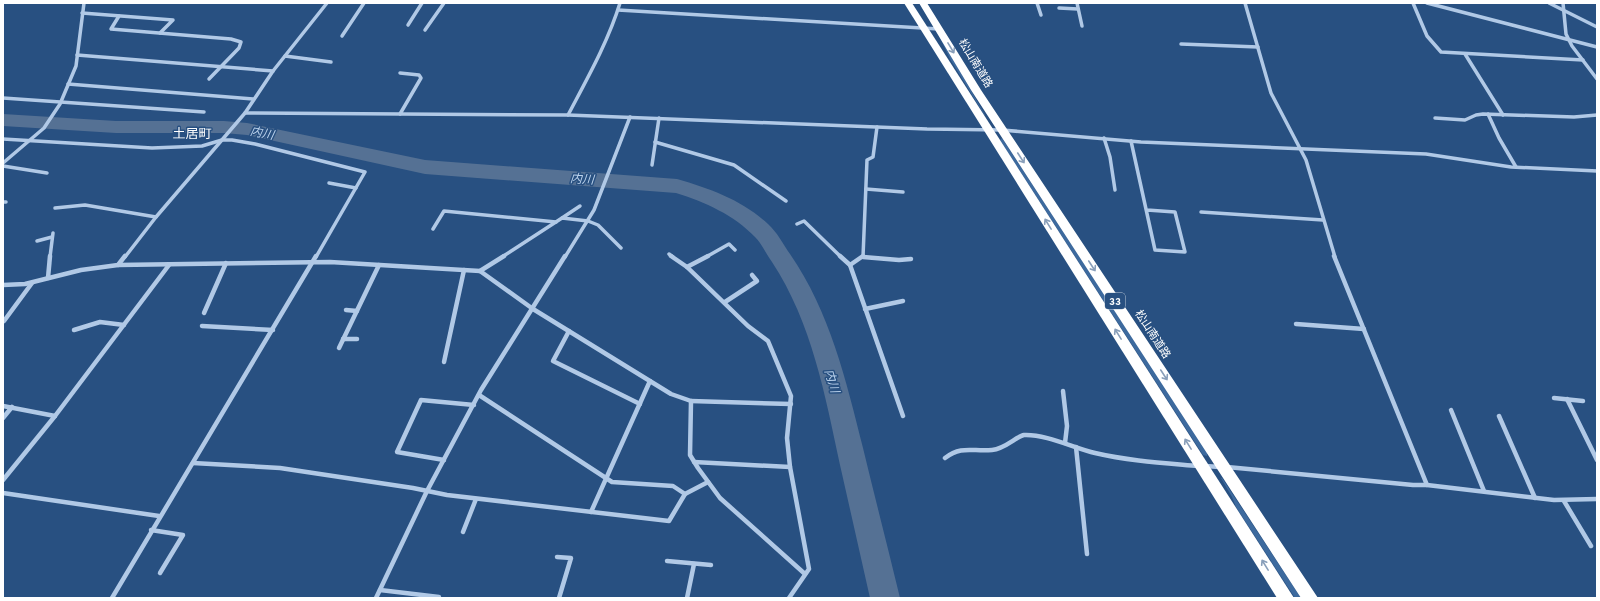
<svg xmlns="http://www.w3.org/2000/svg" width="1600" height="601" font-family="Overpass,'Noto Sans JP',sans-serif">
  <rect width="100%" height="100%" fill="#285081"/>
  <g fill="#3d6a9e">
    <polygon points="937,31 985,115 985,116 950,59"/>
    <polygon points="1002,138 1207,452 1207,456 1203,455 1000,140"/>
    <polygon points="1221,478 1222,478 1301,598 1295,598 1236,507 1232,497"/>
  </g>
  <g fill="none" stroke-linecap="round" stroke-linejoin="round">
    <path fill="#557194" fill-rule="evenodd" d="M3,114L116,121H224L247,123L425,160L677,179C711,189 742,200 768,224C777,232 783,244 790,254C830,312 846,380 863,448C875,498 888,548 900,598H870C860,554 850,509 840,465C825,395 812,323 772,262C766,254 762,244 755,237C734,215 705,202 676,193L425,174L247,135L224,133H116L3,126Z"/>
    <g stroke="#b1c9e6" stroke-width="3.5">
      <polyline points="1037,3 1041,15"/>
      <polyline points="1077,3 1082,26"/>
      <polyline points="1245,3 1271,93 1306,160 1335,257"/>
      <polyline points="1413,3 1427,36 1441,52 1583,60"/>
      <polyline points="1427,3 1597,47"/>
      <polyline points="1549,3 1597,27"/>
      <polyline points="1563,3 1566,34 1572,46 1597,79"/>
      <polyline points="1059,8 1078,9"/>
      <polyline points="618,10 939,29"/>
      <polyline points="82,13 173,20 160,33"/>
      <polyline points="119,16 111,29 231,39 241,42 239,48 209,79"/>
      <polyline points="408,25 422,3"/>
      <polyline points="425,30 444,3"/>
      <polyline points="342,36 364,3"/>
      <polyline points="1181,44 1258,47"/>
      <polyline points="1465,54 1503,115"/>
      <polyline points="77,55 273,71"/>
      <polyline points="285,56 331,62"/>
      <polyline points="400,73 419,75 421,78 400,114"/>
      <polyline points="68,84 253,99"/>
      <polyline points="3,98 204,112"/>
      <polyline points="245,113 568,115 927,129 1002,130 1141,142 1426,154 1511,167 1597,171"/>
      <polyline points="1488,114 1499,138 1516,167"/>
      <path d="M568,115C587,79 608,42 620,3"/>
      <polyline points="1435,118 1465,120 1476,115 1483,114 1574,117 1597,115"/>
      <polyline points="1104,138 1110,157 1115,190"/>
      <polyline points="3,139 152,148 202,146 222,140 232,140 255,144 365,172 316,257"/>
      <polyline points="1131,141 1155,250 1185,252 1175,212 1147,210"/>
      <polyline points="655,142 734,165 786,201"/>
      <polyline points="3,163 44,128 60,104 76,66 84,3"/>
      <polyline points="652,165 659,118"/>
      <polyline points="3,166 47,173"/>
      <polyline points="329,183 356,188"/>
      <polyline points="866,189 903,192"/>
      <polyline points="3,202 6,202"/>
      <polyline points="55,208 85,205 156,217"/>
      <polyline points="1201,212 1323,220"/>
      <polyline points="562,218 580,206"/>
      <polyline points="797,224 804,221 841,257"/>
      <polyline points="433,229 444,211 556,222"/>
      <polyline points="37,241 52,237"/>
      <polyline points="669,254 673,257"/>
      <polyline points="50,257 53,233"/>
      <polyline points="125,257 156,217 245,113 273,71 327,3"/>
      <polyline points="502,257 562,218 588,221 598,225 621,248"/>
      <polyline points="565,257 594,210 630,117"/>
      <polyline points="706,257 729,244 735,250"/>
      <polyline points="863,257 867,160 873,157 877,127"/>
    </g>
    <g stroke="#b1c9e6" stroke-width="4.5">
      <polyline points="671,256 687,267 748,326 768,341 791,396 787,438 790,467 809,569 789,598"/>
      <polyline points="840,256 850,265 903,416"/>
      <polyline points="863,257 899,260 911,259"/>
      <polyline points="118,265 330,262 480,271 533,309 671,394 691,401 791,404"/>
      <polyline points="850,265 863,256"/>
      <polyline points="687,267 708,256"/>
      <polyline points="480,271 504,256"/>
      <polyline points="48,278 50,256"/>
      <polyline points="3,285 25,284 81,270 118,265 125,256"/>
      <polyline points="725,302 757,281 752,275"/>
      <polyline points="865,309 903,301"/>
      <polyline points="346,310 357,311"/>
      <polyline points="204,313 226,263"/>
      <polyline points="4,321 32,283"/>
      <polyline points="1296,324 1364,329"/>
      <polyline points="202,326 273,330"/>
      <polyline points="74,330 100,322 124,325"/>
      <polyline points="569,331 553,361 640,404"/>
      <polyline points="343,339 357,339"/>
      <polyline points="339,348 379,265"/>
      <polyline points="444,362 464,270"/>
      <polyline points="1063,391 1067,426 1065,443"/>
      <polyline points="479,395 612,482 673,486 685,494"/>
      <polyline points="1554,398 1583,401"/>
      <polyline points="1567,399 1597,460"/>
      <polyline points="691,401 690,455 698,468 720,498 805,574"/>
      <polyline points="3,406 55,416"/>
      <polyline points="1451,410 1484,491"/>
      <polyline points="1499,416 1535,498"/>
      <polyline points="3,418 12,407"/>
      <polyline points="1076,447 1087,554"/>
      <path d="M945,458C962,445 973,452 992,450C1005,449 1017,436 1024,435C1046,434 1074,448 1095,453C1129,461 1164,463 1198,466"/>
      <polyline points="444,460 397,452 421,400 474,405"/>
      <polyline points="694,462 790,467"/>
      <polyline points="193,463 280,468 413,488 447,495 669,521 685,494 708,482"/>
      <polyline points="1205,466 1220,467"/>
      <polyline points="1227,467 1413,485 1427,485 1334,256"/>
      <polyline points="3,480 55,416 169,265"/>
      <polyline points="1427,485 1554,500 1597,499"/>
      <polyline points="3,493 159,516"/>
      <polyline points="1564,501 1591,546"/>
      <polyline points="591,512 650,381"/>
      <polyline points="151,530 183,535 160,573"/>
      <polyline points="463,532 476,499"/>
      <polyline points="557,557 571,558 559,598"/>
      <polyline points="667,561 711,565"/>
      <polyline points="380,590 439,597"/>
      <polyline points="112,598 316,256"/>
      <polyline points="376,598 427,491 481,390 565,256"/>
      <polyline points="687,598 694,564"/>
    </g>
    <g fill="#fff" fill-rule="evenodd">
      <polygon points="904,3 912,3 1294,598 1277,598"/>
      <polygon points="919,3 927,3 981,90 1318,598 1301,598 971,90"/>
    </g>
  </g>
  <defs><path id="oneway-shaft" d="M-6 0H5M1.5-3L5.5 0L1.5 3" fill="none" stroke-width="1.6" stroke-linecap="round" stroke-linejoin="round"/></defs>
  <g stroke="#899fba">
    <use href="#oneway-shaft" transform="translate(951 48) rotate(59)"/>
    <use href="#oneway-shaft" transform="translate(1021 158) rotate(57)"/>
    <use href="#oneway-shaft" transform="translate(1048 224) rotate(-122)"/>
    <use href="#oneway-shaft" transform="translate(1092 266) rotate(57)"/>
    <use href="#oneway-shaft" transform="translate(1118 334) rotate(-122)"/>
    <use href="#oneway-shaft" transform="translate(1164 375) rotate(57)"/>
    <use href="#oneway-shaft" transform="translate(1188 444) rotate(-122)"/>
    <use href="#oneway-shaft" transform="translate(1265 565) rotate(-122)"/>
  </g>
  <g text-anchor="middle" stroke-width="3" stroke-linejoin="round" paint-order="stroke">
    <rect fill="#285081" stroke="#becad9" stroke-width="1" x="1105" y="293" width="20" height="16" rx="3"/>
    <g font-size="10" font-weight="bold" fill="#fff">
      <text x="1115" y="305">33</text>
    </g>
    <g font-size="11" fill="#fff" stroke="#285081">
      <text transform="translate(976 63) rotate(59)" y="4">松山南道路</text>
      <text transform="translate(1153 334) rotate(57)" y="4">松山南道路</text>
    </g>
    <g font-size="12" font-style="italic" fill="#bcd3ed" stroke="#285081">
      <text transform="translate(262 133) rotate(11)" y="4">内川</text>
      <text transform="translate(582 179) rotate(4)" y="4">内川</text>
      <text transform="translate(832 381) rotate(74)" y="4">内川</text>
    </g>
    <g font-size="13" fill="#fff" stroke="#285081">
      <text x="192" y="138">土居町</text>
    </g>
  </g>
  <rect width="1600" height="601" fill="none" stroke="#ffffff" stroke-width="8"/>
</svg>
